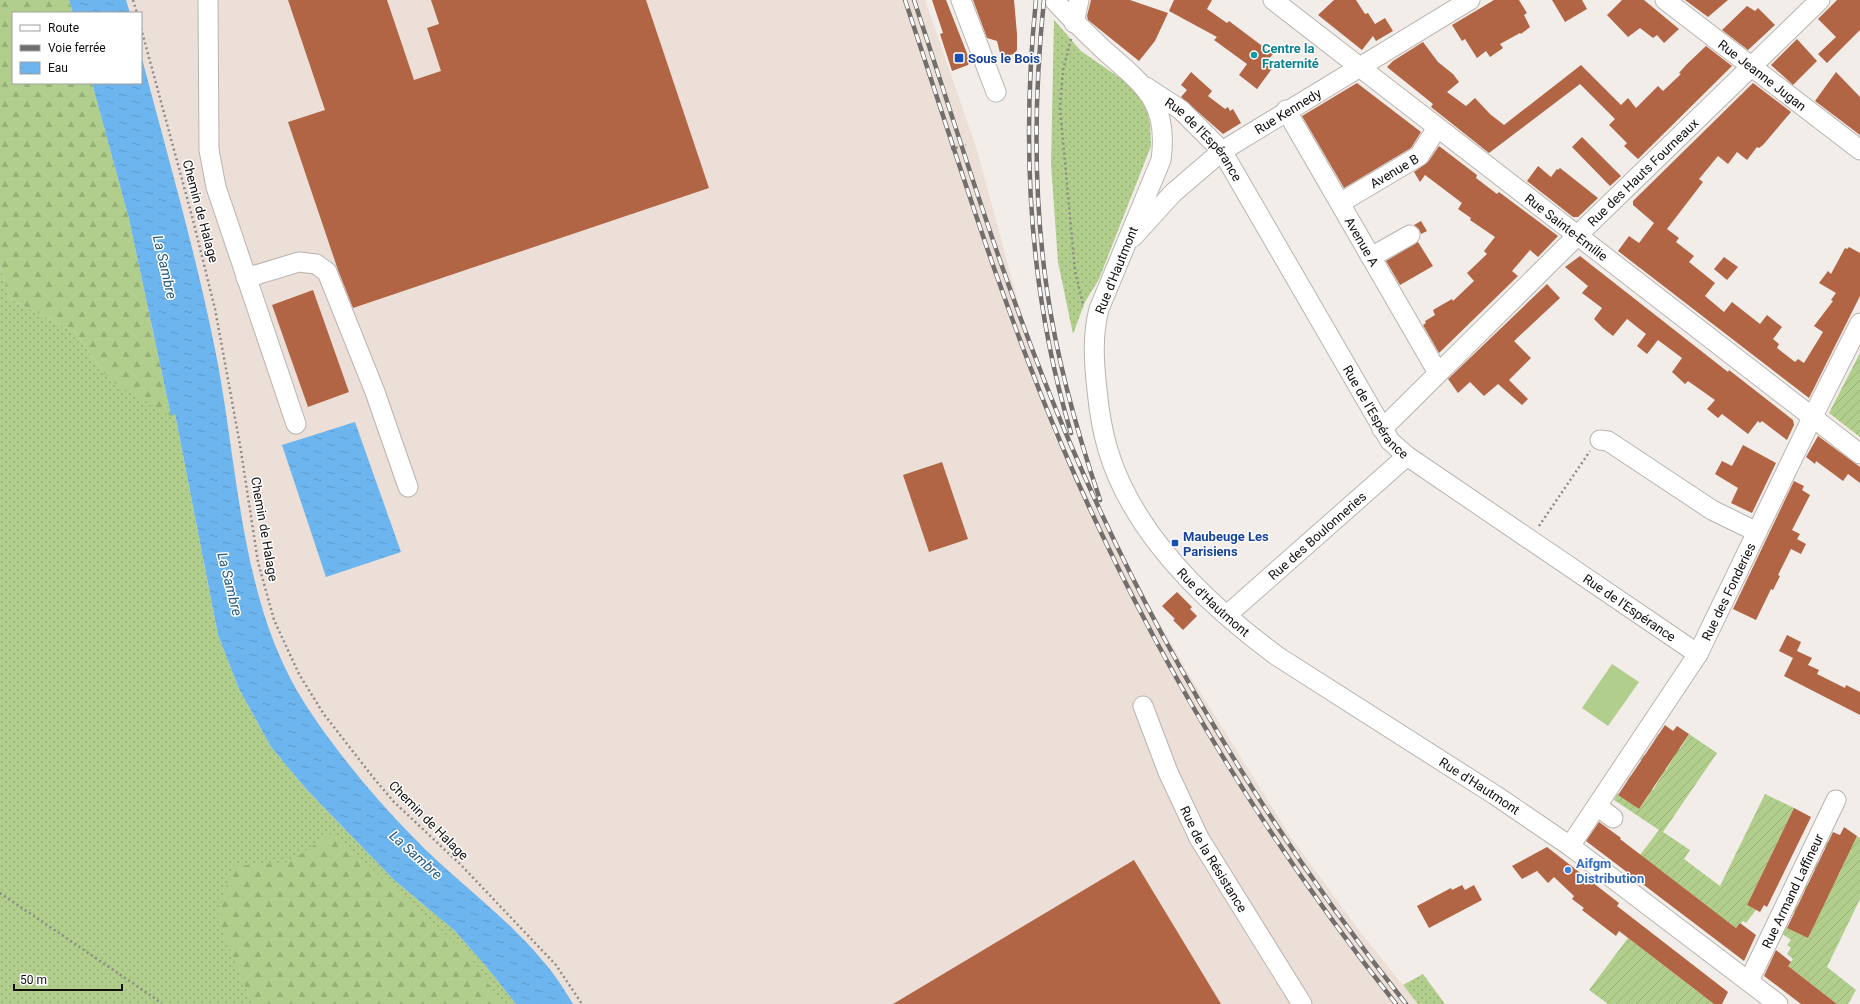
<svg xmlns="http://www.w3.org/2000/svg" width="1860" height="1004" font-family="Roboto,sans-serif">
  <defs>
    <pattern id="grass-dots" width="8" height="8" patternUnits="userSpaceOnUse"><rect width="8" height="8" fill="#b1ce8c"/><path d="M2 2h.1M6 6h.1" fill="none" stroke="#97b078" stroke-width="1.8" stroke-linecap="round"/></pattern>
    <pattern id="forest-firs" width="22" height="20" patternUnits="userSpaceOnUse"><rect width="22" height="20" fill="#b1ce8c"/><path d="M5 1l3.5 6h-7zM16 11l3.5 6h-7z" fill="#97b078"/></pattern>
    <pattern id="garden-furrows" width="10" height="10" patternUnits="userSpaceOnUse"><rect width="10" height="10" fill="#b1ce8c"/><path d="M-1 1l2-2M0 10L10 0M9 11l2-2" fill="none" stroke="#97b078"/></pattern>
    <pattern id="water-ripples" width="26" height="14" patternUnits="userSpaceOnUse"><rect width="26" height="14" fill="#6cb5ee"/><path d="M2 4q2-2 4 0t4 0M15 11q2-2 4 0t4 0" fill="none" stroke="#5d9bcb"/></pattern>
  </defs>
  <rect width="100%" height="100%" fill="#f2ede9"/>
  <polygon fill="#ebdfd7" points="69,0 925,0 977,150 1054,436 1185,668 1292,839 1358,929 1418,1004 516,1004 485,965 307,790 175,414 129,219 92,83 141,83 141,13 73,13"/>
  <g fill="url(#grass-dots)">
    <polygon points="1054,20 1081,51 1133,87 1146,107 1150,124 1151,146 1099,279 1085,302 1073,334 1058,262 1051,164"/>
    <polygon points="0,265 10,299 75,332 109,380 175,414 218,635 239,689 271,747 307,790 394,880 454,930 485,965 516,1004 0,1004"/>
    <polygon points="1423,974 1445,1004 1418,1004 1403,985"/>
  </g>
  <g fill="url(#forest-firs)">
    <polygon points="0,0 69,0 73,13 13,13 13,83 92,83 129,219 171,416 109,380 75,332 10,299 0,265"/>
    <polygon points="332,833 468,954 502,1004 257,1004 248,994 217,918 233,866 289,862"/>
  </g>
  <g fill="url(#garden-furrows)">
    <polygon points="1860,353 1860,437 1829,413"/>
    <polygon points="1658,734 1680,749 1689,734 1717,753 1663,832 1690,850 1684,859 1720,886 1765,794 1794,808 1747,905 1756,910 1746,923 1743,921 1736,928 1640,855 1659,830 1614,800 1617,794 1639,809 1649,795 1627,780 1631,775 1653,790 1662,775 1640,760 1644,755 1666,770 1675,755 1654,741"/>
    <polygon points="1857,836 1860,838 1860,899 1827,967 1856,990 1848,1004 1837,1004 1788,966 1793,959 1787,954 1791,948 1787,945 1791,940 1781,933 1784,926 1808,938 1815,922 1792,911 1794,905 1818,916 1825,901 1802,889 1805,884 1828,895 1836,879 1812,868 1815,862 1839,874 1846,858 1823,847 1825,841 1849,852"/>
    <polygon points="1628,938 1714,1004 1608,1004 1589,990"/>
  </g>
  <polygon fill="#b1ce8c" points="1612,664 1639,682 1608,726 1582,708"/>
  <g fill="url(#water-ripples)">
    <polygon points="69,0 126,0 130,13 73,13"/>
    <path d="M141,55C167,154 196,253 216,354C239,471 240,605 307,707C338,754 374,797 413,837C454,880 504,914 542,960C554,973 564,989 573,1004H516L485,965L454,930L394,880L307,790L271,747L239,689L218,635L175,414L171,416L129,219L92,83H141Z"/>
    <polygon points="355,422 401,552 326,577 282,445"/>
  </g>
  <g fill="#b26545">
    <polygon points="288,0 387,0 414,80 441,71 427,28 439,24 431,0 646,0 709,188 353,308 338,270 288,122 325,110"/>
    <polygon points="932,0 946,0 970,61 968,65 952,71 940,34 943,33"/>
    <polygon points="973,0 1014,0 1017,34 1017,50 1014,54 1001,57 997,41 987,38"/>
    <polygon points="1091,0 1130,0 1168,13 1155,41 1139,61 1088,20 1087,16"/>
    <polygon points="1174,0 1212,0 1207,9 1227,23 1229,21 1273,54 1267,61 1274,66 1257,89 1239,75 1247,64 1214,40 1217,37 1169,11"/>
    <polygon points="1334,0 1356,0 1365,14 1368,13 1375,24 1385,18 1393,31 1376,41 1373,36 1362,50 1318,15"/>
    <polygon points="1494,0 1519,0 1527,13 1524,15 1530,27 1521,34 1520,33 1500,44 1503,48 1490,57 1486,51 1477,58 1465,39 1462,41 1452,25"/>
    <polygon points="1552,0 1582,0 1587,9 1565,22"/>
    <polygon points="1622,0 1644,0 1679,29 1664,43 1657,35 1653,38 1640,28 1628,37 1607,15"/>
    <polygon points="1685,0 1728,0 1708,17"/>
    <polygon points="1837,0 1860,0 1860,30 1827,63 1818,54 1836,37 1818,19"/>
    <polygon points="1747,6 1755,11 1758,8 1775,25 1748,50 1722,30"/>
    <polygon points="1797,39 1817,61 1793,85 1771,65"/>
    <polygon points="1423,42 1438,62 1453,74 1459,82 1447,92 1466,106 1475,98 1490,114 1504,125 1581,65 1621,105 1628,98 1636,108 1658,86 1663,91 1681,74 1679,73 1686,65 1706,46 1732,66 1638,159 1624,146 1627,143 1609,125 1615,119 1580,84 1489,153 1431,107 1433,104 1387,67 1393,61"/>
    <polygon points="1191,72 1212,91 1208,96 1225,109 1228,107 1230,111 1233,109 1241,123 1223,134 1181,97 1187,90 1181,85"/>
    <polygon points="1836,72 1860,97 1860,135 1815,101"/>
    <polygon points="1357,83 1421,132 1411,148 1344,188 1302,116"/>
    <polygon points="1753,83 1791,112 1763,145 1759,148 1757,147 1747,160 1737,152 1728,164 1718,156 1699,179 1703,182 1667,229 1679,238 1676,242 1694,256 1689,262 1715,283 1705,296 1724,312 1732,302 1760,324 1767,315 1782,327 1773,339 1779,344 1777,348 1795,362 1798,359 1804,363 1823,332 1814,326 1833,301 1831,300 1836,293 1819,283 1828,271 1831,274 1845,248 1847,249 1849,247 1860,253 1860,296 1809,398 1618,251 1629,236 1639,243 1654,223 1633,205 1633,201"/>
    <polygon points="1582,137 1621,176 1610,186 1572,147"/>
    <polygon points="1439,146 1477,175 1476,178 1497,194 1499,192 1558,236 1538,257 1530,250 1512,271 1518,276 1439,353 1423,325 1426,323 1425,321 1435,315 1433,310 1452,299 1453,301 1474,281 1467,273 1487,254 1484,251 1495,237 1470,220 1471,218 1458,209 1462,203 1429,178 1425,175 1420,182 1414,172 1428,162"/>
    <polygon points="1538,166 1551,177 1557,169 1558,170 1560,168 1598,198 1578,217 1573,217 1527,181"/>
    <polygon points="1421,221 1427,231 1421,234 1419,229 1414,225"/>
    <polygon points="1418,242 1433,266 1400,285 1386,261"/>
    <polygon points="1580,256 1728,372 1729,370 1793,420 1794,425 1787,440 1762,421 1760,423 1758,421 1748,434 1722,414 1718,418 1707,409 1715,400 1688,381 1685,384 1672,372 1682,358 1658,340 1647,354 1637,346 1646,334 1627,319 1613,336 1603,328 1594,319 1602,308 1582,293 1588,286 1565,267"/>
    <polygon points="1724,257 1738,267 1727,280 1714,269"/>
    <polygon points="1547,284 1560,298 1514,341 1531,358 1509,380 1528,399 1522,405 1498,384 1484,396 1470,382 1458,393 1448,379"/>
    <polygon points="313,290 349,392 308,407 272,305"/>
    <polygon points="1818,436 1860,467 1860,483 1848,474 1843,481 1816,461 1815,464 1806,457"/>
    <polygon points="1743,445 1776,463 1752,513 1731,503 1738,488 1715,474 1722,461 1732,466"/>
    <polygon points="942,462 968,539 929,552 903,475"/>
    <polygon points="1794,481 1804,486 1802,490 1810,495 1792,530 1800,534 1797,539 1806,544 1801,554 1791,549 1778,575 1780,576 1773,590 1771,589 1756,620 1733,609"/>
    <polygon points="1177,592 1192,607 1190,609 1197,616 1183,630 1173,620 1175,619 1162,606"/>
    <polygon points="1787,635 1801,642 1797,651 1812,658 1808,665 1819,670 1817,674 1845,688 1846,685 1860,692 1860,715 1784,676 1793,658 1779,651"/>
    <polygon points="1665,725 1673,731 1677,726 1689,734 1639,809 1618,795"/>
    <polygon points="1794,808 1811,817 1767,907 1764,905 1760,912 1747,905"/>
    <polygon points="1599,822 1621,838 1620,839 1736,928 1740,923 1756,935 1744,961 1586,841"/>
    <polygon points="1844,827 1857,836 1808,938 1787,928 1833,832 1840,835"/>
    <polygon points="1547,847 1619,903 1617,906 1728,992 1722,1004 1714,1004 1619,931 1616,936 1582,910 1584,908 1572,899 1574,896 1554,877 1548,883 1537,871 1522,879 1512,866"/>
    <polygon points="1134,860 1221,1004 893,1004"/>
    <polygon points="1462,885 1465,890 1474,885 1482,900 1429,928 1417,906 1451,888 1452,890"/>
    <polygon points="1776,950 1791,962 1788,966 1837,1004 1801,1004 1764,976"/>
  </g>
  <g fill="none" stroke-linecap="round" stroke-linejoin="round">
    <g stroke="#b9b4b0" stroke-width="21">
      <g id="minor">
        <polyline points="208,0 209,150 216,187 296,424"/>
        <polyline points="961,0 996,92"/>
        <path id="s1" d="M1054,0C1071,19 1088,35 1106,52C1145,86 1169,103 1161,160L1099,309C1092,336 1094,363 1097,390C1099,411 1102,430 1108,450C1133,534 1208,605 1277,656L1495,795L1570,846L1778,1004"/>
        <path id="s2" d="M1273,0L1860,454"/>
        <path id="s3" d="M1665,0L1860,150"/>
        <polyline points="1074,23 1079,0"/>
        <path id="s4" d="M1146,87L1181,110L1222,151L1390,441L1407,456L1698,654"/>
        <path id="s5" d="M1286,110L1438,373"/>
        <path id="s6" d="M1340,203L1419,156L1437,128"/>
        <path id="s7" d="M1133,237L1173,193L1222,151L1470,0"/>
        <polyline points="1371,257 1410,235"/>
        <polyline points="246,278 299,262 316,264 327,272 375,392 408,487"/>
        <path id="s8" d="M1382,429L1587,226L1820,0"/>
        <polyline points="1600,440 1608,441 1712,510 1757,532"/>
        <path id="s9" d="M1227,615L1407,456"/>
        <path id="s10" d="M1143,706L1168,772L1199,838L1302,1004"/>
        <polyline points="1597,806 1613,818"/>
        <path id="s11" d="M1570,846L1698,654L1812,418L1860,323"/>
        <path id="s12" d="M1749,981L1836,800"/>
      </g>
    </g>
    <g stroke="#8f8b88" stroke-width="2.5" stroke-dasharray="2 3" stroke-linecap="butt">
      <polyline points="133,0 137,13"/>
      <polyline points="141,28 193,220 215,309 240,445 258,562 274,620 299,674 323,713 372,776 394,802 461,865 556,965 582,1004"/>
      <polyline points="1071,39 1063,70 1060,108 1075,271 1083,304"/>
      <polyline points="951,149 966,145"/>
      <polyline points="1539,526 1590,451"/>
      <polyline points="0,893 156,999 161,1004"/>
    </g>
    <use href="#minor" stroke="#fff" stroke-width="19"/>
    <g stroke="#726e6c" stroke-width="4.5">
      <g id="rail">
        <path d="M905,0C955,150 1001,303 1063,448C1149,650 1260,832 1396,1004"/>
        <path d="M914,0C963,148 1008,299 1070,443C1156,645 1270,832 1406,1004"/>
        <path d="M1036,0C1021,146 1029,292 1071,433"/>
        <path d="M1044,0C1034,96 1033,194 1047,290C1057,361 1077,432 1100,500"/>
      </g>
    </g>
    <use href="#rail" stroke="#fff" stroke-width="3" stroke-dasharray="9" stroke-linecap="butt"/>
  </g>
  <circle fill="#0f9aa8" stroke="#fff" stroke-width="1.5" cx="1254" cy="55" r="4"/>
  <g fill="#1a4fb4" stroke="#fff" stroke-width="1.5">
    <rect x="954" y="53" width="10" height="10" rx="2"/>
    <rect x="1171" y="539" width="8" height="8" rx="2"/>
  </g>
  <circle fill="#3f7fe0" stroke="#fff" stroke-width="1.5" cx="1568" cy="870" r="4"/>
  <g text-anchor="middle" stroke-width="3" stroke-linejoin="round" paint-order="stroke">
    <g font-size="13" font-weight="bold" fill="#0d838f" stroke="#fff" text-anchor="start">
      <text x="1262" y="53">Centre la<tspan x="1262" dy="15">Fraternité</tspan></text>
    </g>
    <g font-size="13" font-weight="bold" fill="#164399" stroke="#fff" text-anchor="start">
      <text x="968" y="63">Sous le Bois</text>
      <text x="1183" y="541">Maubeuge Les<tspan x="1183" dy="15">Parisiens</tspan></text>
    </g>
    <g font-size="13" fill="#12100f" stroke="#fff">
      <text dy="5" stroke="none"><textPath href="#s3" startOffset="123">Rue Jeanne Jugan</textPath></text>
      <text dy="5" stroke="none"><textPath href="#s7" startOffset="201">Rue Kennedy</textPath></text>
      <text dy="5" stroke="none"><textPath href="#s4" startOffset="79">Rue de l'Espérance</textPath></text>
      <text dy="5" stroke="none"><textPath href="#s6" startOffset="63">Avenue B</textPath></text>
      <text dy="5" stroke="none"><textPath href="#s8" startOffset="366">Rue des Hauts Fourneaux</textPath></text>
      <text transform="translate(201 211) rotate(75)" y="5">Chemin de Halage</text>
      <text dy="5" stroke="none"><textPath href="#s2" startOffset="371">Rue Sainte-Emilie</textPath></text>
      <text dy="5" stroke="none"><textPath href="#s5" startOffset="152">Avenue A</textPath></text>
      <text transform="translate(1116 270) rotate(-68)" y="5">Rue d'Hautmont</text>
      <text dy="5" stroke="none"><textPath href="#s4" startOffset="403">Rue de l'Espérance</textPath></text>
      <text transform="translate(265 529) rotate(80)" y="5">Chemin de Halage</text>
      <text dy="5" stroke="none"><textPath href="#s9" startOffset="120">Rue des Boulonneries</textPath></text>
      <text dy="5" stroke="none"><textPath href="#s11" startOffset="300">Rue des Fonderies</textPath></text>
      <text dy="5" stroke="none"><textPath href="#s1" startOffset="694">Rue d'Hautmont</textPath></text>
      <text dy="5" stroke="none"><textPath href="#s4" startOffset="727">Rue de l'Espérance</textPath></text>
      <text dy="5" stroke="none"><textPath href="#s1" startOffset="1018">Rue d'Hautmont</textPath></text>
      <text transform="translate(429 820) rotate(45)" y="5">Chemin de Halage</text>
      <text dy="5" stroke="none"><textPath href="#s10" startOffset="169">Rue de la Résistance</textPath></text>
      <text dy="5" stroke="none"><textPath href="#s12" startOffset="100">Rue Armand Laffineur</textPath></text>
    </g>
    <g font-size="13" font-weight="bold" fill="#366cbe" stroke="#fff" text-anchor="start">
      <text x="1576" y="868">Aifgm<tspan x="1576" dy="15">Distribution</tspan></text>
    </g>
    <g font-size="14" font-style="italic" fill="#24597f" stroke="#fff">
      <text transform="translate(165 267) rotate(77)" y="5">La Sambre</text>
      <text transform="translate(230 584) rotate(76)" y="5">La Sambre</text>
      <text transform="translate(416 855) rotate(42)" y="5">La Sambre</text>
    </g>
  </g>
  <rect x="12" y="12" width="130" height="72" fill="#ffffff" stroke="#a09f9f"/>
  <rect x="20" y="25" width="20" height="6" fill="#ffffff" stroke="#a09f9f"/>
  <text x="48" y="32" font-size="12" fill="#12100f">Route</text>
  <rect x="20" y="45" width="20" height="6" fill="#726e6c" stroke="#a09f9f"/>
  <text x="48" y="52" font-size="12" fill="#12100f">Voie ferrée</text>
  <rect x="20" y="62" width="20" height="12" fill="url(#water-ripples)" stroke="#a09f9f"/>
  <text x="48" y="72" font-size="12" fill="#12100f">Eau</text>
  <path d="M14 984v6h108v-6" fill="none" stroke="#12100f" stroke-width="2"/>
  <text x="20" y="984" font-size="12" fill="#12100f" stroke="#ffffff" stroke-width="3" paint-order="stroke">50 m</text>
</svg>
